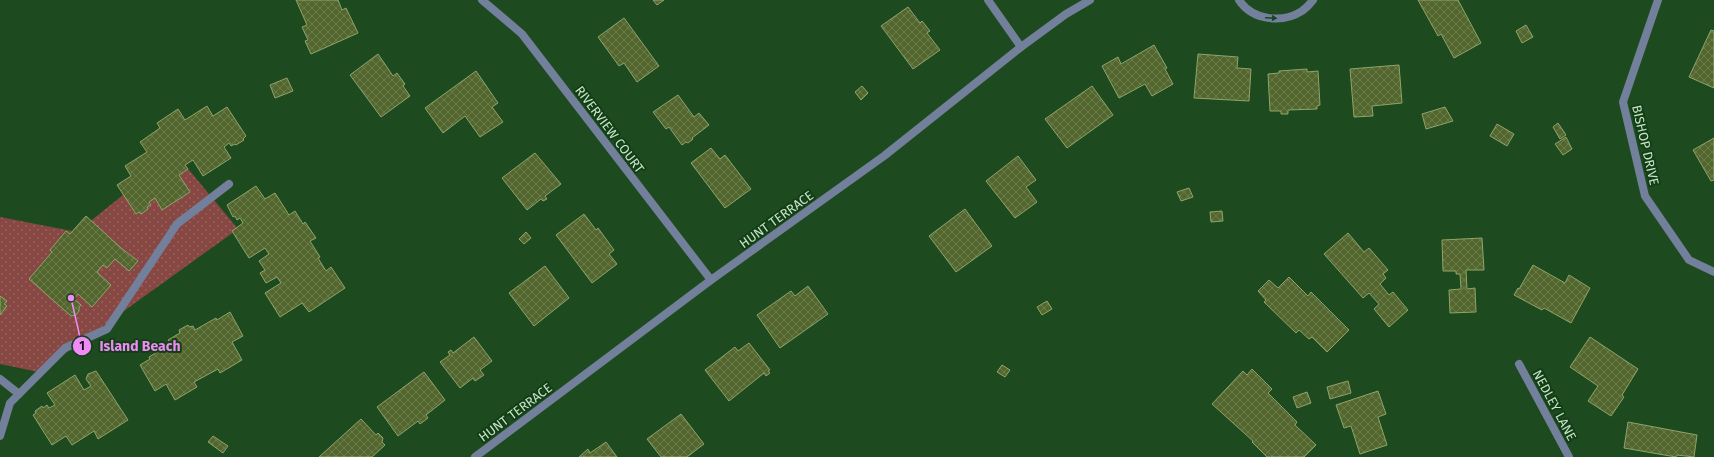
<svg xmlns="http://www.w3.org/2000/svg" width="1714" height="457" font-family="'Fira Sans',sans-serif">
  <defs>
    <pattern id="park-dots" width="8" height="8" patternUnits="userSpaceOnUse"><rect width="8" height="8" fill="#874844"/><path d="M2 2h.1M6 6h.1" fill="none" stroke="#97625e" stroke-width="1.8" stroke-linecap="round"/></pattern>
    <pattern id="building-cross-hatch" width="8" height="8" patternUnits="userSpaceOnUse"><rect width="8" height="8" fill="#53662e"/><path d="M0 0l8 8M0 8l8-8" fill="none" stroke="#6a7c4b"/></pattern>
  </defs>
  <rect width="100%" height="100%" fill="#1e4a20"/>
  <polygon fill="url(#park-dots)" points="175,153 238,229 39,372 0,364 0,217 77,232"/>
  <g fill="url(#building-cross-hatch)" stroke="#8fa46a">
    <polygon points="296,0 338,0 342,10 346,8 358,33 311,54 305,41 308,40 302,27 307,25"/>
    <polygon points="653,0 664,0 657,5"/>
    <polygon points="1418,0 1458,0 1481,43 1454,58 1441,34 1438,36"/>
    <polygon points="908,7 920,23 922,21 930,31 927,33 940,50 913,69 881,26"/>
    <polygon points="624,18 659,66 637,82 624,63 619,66 598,37"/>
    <polygon points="1526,25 1533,37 1522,43 1516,31"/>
    <polygon points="1711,30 1714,31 1714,88 1689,77"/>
    <polygon points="1154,45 1167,68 1165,69 1173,84 1152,96 1145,84 1119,98 1102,66 1118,57 1121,64"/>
    <polygon points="378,54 393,76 397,73 405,84 403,86 410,96 381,117 350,75"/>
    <polygon points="1198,54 1238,57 1237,68 1251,69 1249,101 1194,98"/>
    <polygon points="1399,65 1402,103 1372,106 1373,116 1354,117 1350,69"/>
    <polygon points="1307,69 1307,72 1318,71 1320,105 1317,106 1317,109 1288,110 1288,114 1281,114 1281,111 1270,111 1268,74 1279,73 1279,71"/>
    <polygon points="476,71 498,103 492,107 503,122 480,137 465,116 443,133 425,108"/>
    <polygon points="287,78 293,91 275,98 270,85"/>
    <polygon points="862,86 868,93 861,100 855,92"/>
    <polygon points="1092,86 1113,115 1067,148 1045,119"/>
    <polygon points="678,95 694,117 699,113 709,125 692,138 693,139 688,143 686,142 682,145 669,127 666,129 653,112"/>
    <polygon points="207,106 213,116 227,107 246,136 243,139 244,140 236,145 235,144 231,146 229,143 224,147 231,158 203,176 193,160 185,165 188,169 179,175 190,192 162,210 155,198 149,202 151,205 147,207 148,209 141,214 139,212 136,214 117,185 131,176 125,166 147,152 140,142 160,128 157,123 178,109 185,120"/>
    <polygon points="1445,107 1453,121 1426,129 1422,114"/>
    <polygon points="1558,123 1566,135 1560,139 1553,127"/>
    <polygon points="1497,124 1514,134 1507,146 1490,136"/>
    <polygon points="1566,137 1572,149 1563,155 1555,144"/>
    <polygon points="1714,138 1714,180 1711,181 1693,150"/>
    <polygon points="711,148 720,159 725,155 751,189 725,208 691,163"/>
    <polygon points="535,153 561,184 545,196 547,199 543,201 541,199 527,210 502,178"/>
    <polygon points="1018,156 1036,180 1026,187 1037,202 1015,218 986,181"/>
    <polygon points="256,186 265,199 275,193 289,215 295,211 303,224 305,222 316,238 310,241 320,257 318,258 326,271 331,267 345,288 309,312 302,303 280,317 265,293 281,283 277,277 266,283 260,273 265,270 259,261 269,254 265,248 249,258 232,231 243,223 240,218 237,220 235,216 233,217 227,205"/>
    <polygon points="1189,188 1193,197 1181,201 1177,192"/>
    <polygon points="965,209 992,246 956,272 929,236"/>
    <polygon points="1222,211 1223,221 1211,222 1210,212"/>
    <polygon points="584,214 596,230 598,228 614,250 609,254 617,264 592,283 556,235"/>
    <polygon points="86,216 121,248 138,261 129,271 115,259 107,268 103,265 97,272 111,285 92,307 78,294 74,299 81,305 79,307 79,311 76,315 71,316 29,279 52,252 50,250 66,231 70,234"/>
    <polygon points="526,232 531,238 524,244 519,239"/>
    <polygon points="1348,233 1364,252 1369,248 1388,270 1383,274 1386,278 1380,284 1389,295 1393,292 1408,310 1389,327 1374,309 1379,304 1369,293 1363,298 1324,254"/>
    <polygon points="1482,238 1484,270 1466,270 1467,289 1475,288 1476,312 1450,313 1449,290 1461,289 1460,274 1456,274 1456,271 1443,271 1442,240"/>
    <polygon points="1533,265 1565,283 1569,275 1590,288 1571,323 1544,308 1542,310 1514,295 1518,288 1519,289"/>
    <polygon points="545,266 569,298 534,326 509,293"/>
    <polygon points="1289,277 1308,296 1311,292 1349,330 1327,352 1312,337 1309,339 1299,330 1296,333 1264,302 1266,300 1258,291 1269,280 1278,288"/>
    <polygon points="808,286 828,314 780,348 757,315 791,291 795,296"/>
    <polygon points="0,296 7,301 4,304 7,306 0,315"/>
    <polygon points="1047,301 1052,309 1042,315 1037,307"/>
    <polygon points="230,312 243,336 232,342 242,360 220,373 218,369 194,382 197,387 175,400 166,384 155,391 140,365 150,359 149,357 171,344 168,340 180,333 179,330 188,325 189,327 193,326 195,330 216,318 217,320"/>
    <polygon points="474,337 492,361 480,370 484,375 475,381 473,378 460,388 440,362 450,355 448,352 451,350 453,353"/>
    <polygon points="1590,337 1638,369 1622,395 1624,397 1611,416 1588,401 1598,386 1570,367"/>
    <polygon points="749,343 770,370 768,371 770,373 766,376 764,373 729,401 705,370 735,347 738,351"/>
    <polygon points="1002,365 1010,370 1005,377 997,372"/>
    <polygon points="1252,369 1272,389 1268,393 1297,422 1295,425 1316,445 1304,457 1267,457 1252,442 1253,441 1212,404 1243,371 1247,375"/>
    <polygon points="96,371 128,420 98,439 94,431 72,445 66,436 52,445 33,415 36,413 35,411 42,406 43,408 47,405 49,408 55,405 47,393 75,375 84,390 91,386 86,379 88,374"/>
    <polygon points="424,372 445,400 426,415 428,418 420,424 418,421 398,436 377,407"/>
    <polygon points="1348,381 1351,393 1330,399 1327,387"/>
    <polygon points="1378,391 1386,414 1378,417 1387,445 1360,454 1351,426 1344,428 1336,405"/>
    <polygon points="1307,392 1311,403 1297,408 1293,397"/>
    <polygon points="681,414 704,444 687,457 661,457 647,439"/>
    <polygon points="361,419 376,435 378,433 383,438 382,442 385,445 372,457 319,457"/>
    <polygon points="1628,422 1697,435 1694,457 1677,455 1676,457 1624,448"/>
    <polygon points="213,436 228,446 223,453 208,442"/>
    <polygon points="606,442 617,457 579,457 588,449 590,453"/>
  </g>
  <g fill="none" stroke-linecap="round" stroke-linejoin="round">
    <g stroke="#72809b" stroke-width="8">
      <polyline points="0,379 19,394"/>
      <polyline points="0,436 10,403 65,348 107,329 177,224 229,184"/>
    </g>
    <g stroke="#72809b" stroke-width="8">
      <polyline points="482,0 522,34 711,280"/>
      <polyline points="988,0 1021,47"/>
      <path d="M1239,0C1252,20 1282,24 1302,11C1306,8 1310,4 1313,0"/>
      <polyline points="1658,0 1623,102 1645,196 1689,260 1714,272"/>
      <polyline points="1519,364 1569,457"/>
      <polyline points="475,457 711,280 884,156 1021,47 1066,14 1090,0"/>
    </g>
  </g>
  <defs><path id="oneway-solid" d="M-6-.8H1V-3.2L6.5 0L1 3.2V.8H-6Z"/></defs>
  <use fill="#1c4623" href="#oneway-solid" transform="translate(1271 18) rotate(3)"/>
  <g text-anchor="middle" stroke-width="4" stroke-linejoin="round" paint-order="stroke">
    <g font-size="13" fill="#cbe4cb" stroke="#123f16">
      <text transform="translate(610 129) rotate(53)" y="5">RIVERVIEW COURT</text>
      <text transform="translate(1646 145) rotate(77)" y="5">BISHOP DRIVE</text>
      <text transform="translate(776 219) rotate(-36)" y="5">HUNT TERRACE</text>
      <text transform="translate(1555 405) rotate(62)" y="5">NEDLEY LANE</text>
      <text transform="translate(515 412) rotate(-37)" y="5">HUNT TERRACE</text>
    </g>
  </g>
  <path fill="none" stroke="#ef8bf6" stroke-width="1.5" d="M71 298L82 346"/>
  <g fill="#ef8bf6" stroke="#123f16" stroke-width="1.5">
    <circle cx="71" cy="298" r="4"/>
    <circle cx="82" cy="346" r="10"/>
  </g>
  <g font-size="12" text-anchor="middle" font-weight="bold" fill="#111">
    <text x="82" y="350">1</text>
  </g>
  <g font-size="14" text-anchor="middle" font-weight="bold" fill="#ef8bf6" stroke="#123f16" stroke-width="4" stroke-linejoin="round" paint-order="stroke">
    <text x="140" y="351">Island Beach</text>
  </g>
</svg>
